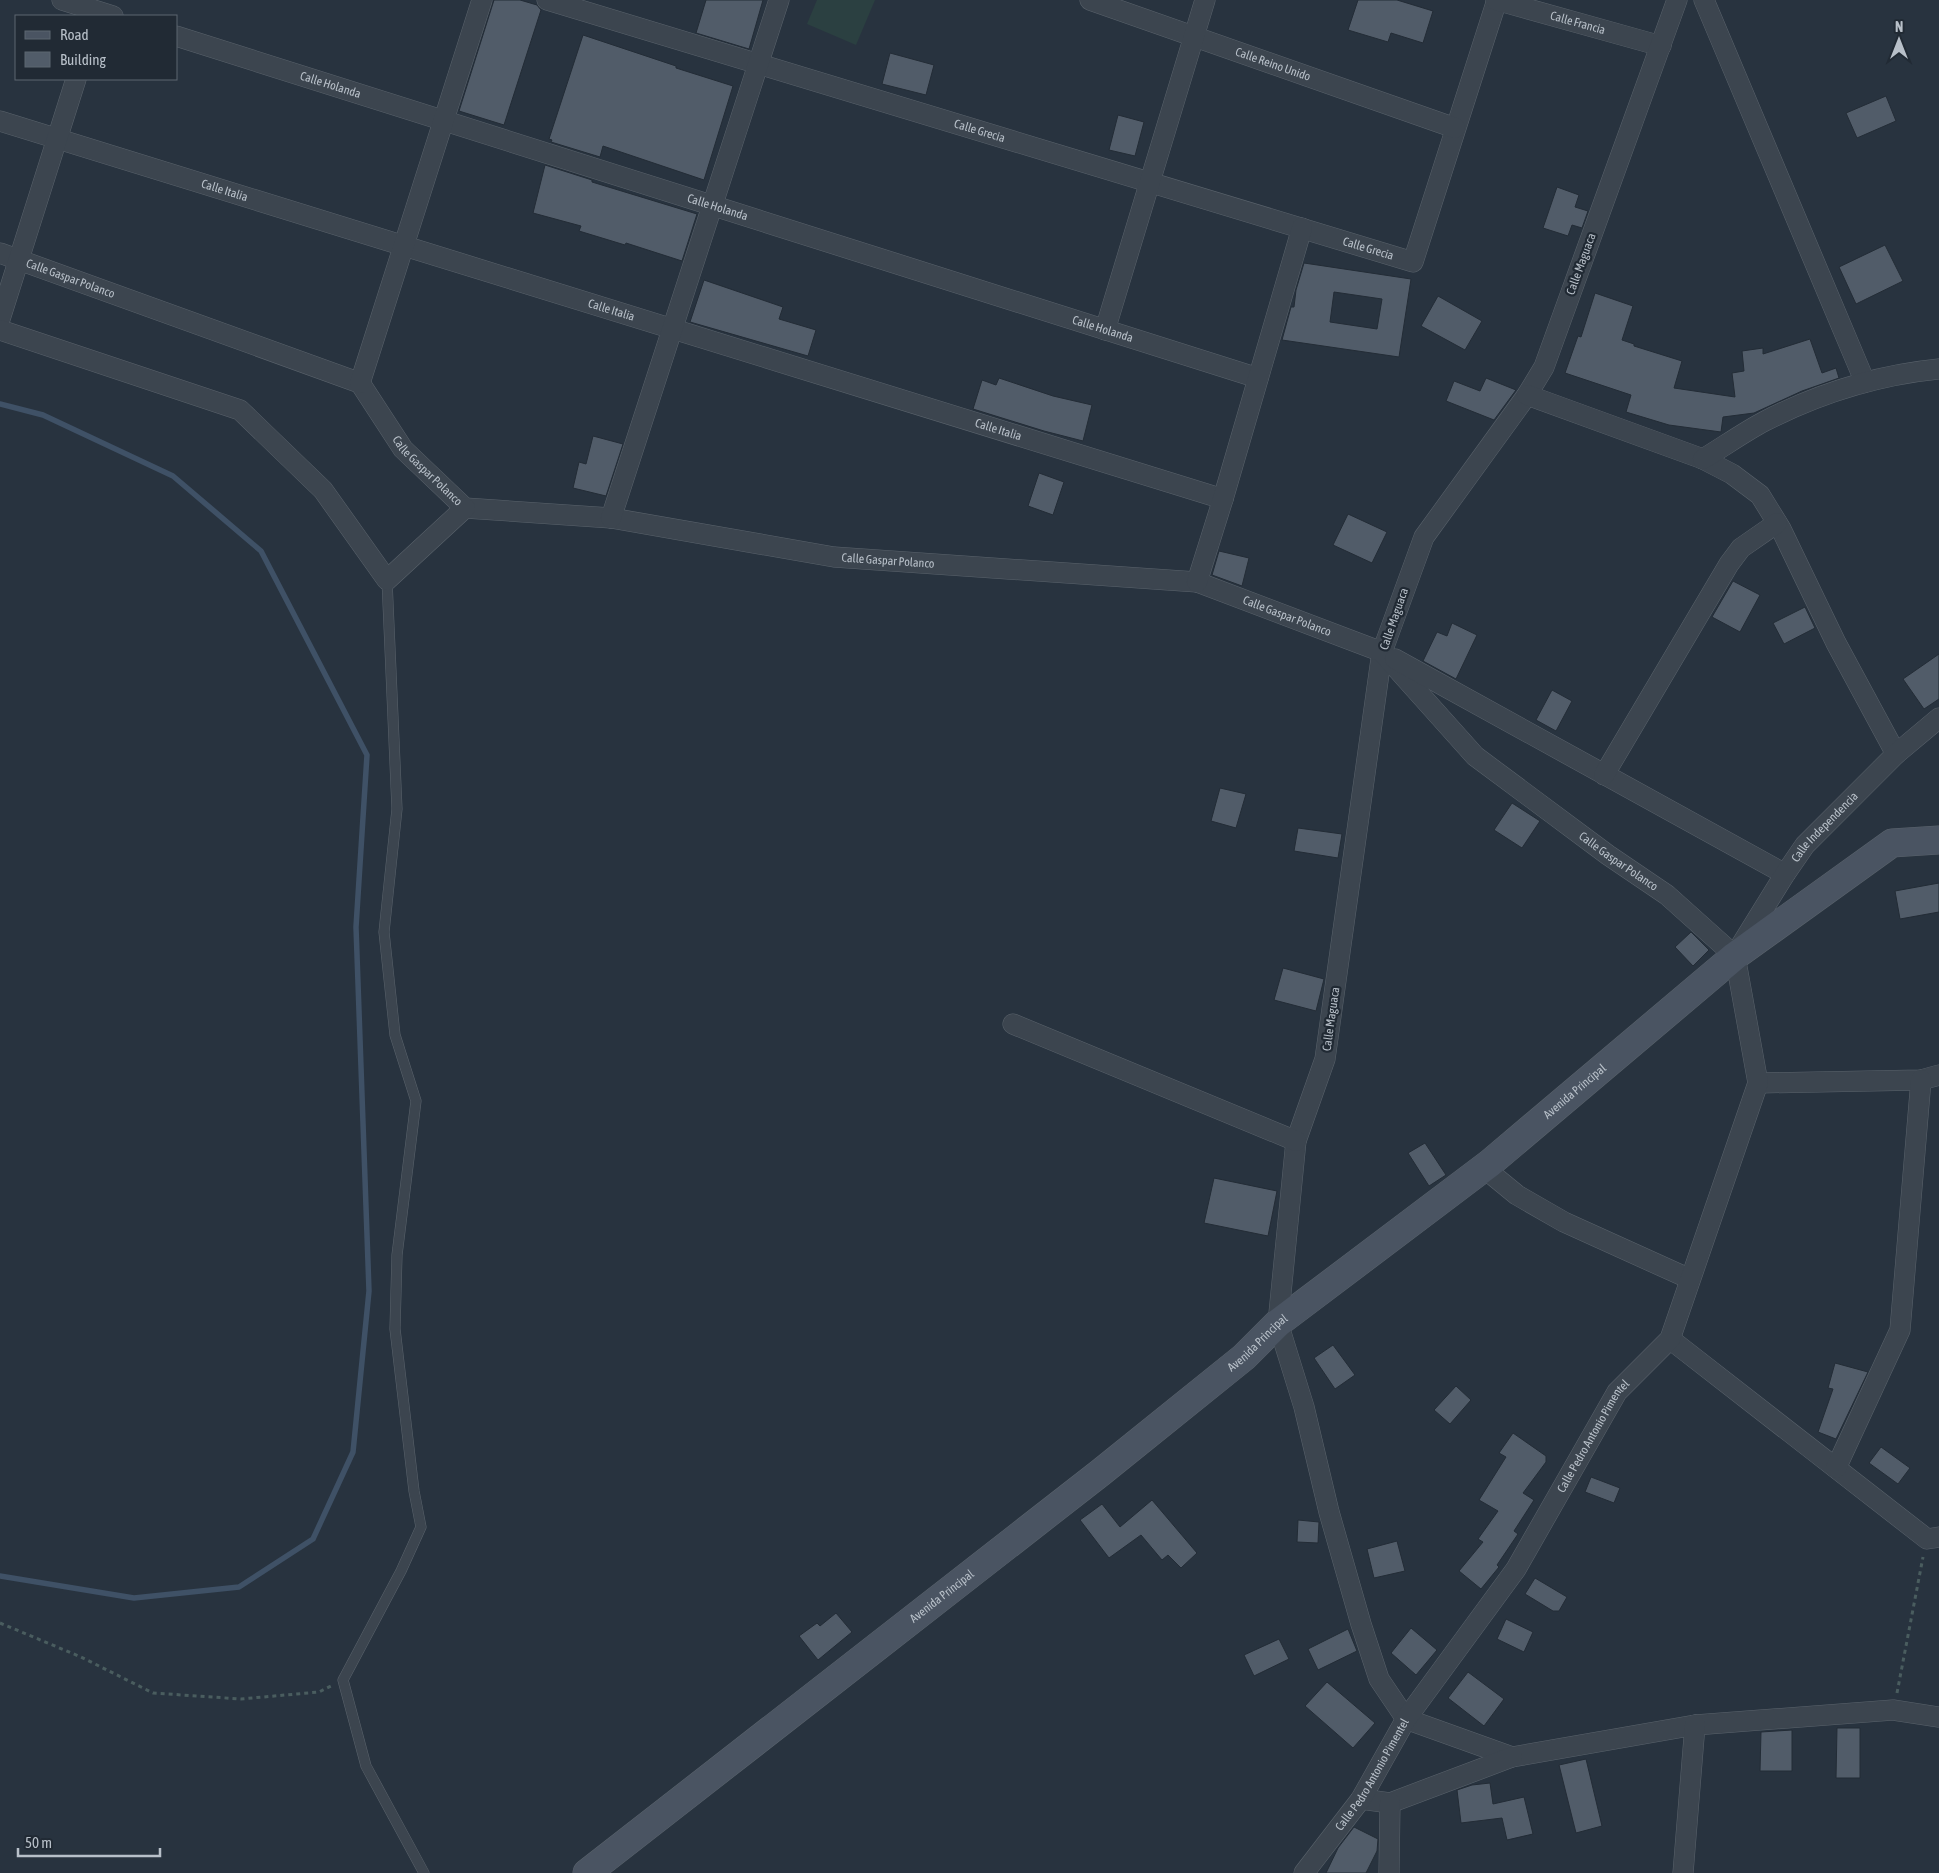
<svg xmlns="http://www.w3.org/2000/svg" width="1939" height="1873" font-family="'Asap Condensed',sans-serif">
  <rect width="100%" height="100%" fill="#28333f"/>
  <polygon fill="#2b4041" points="817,0 875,0 856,45 807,24"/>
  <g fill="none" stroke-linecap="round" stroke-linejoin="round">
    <polyline stroke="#3f5166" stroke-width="5.5" points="0,404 43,415 173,476 261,551 367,755 356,927 369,1291 353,1452 313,1539 239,1587 134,1598 0,1576"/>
  </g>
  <g fill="#515c69" stroke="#232c36" fill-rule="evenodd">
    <polygon points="494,0 520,0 537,5 541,10 504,125 459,111"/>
    <polygon points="706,0 763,0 749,49 696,33"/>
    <polygon points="1358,0 1397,0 1433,11 1423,43 1391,33 1388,42 1348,30"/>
    <polygon points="583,35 676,66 676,68 733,86 704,180 603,146 600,157 551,142 552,140 549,139"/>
    <polygon points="890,53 934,65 926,95 882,84"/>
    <polygon points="1886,96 1896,121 1857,138 1846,113"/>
    <polygon points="1118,115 1144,122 1135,156 1109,150"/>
    <polygon points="545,165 592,180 592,182 697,214 682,261 626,243 625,245 579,231 581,226 533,213"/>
    <polygon points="1557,187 1579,195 1575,207 1588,211 1582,228 1572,225 1568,236 1543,228"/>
    <polygon points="1885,245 1903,281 1856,304 1839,267"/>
    <path d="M1304,263L1411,279L1399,357L1282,340L1291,307H1294L1296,290ZM1334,292L1382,299L1377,329L1330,322Z"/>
    <polygon points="704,280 783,307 779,319 816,330 808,356 690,322"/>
    <polygon points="1595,293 1633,306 1622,340 1634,344 1634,346 1682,361 1674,388 1735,397 1732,373 1744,371 1742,351 1763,348 1763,354 1810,339 1822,373 1836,368 1839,378 1802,391 1754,413 1723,417 1721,432 1669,425 1626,412 1631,395 1565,373 1578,336 1581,337"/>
    <polygon points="1438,296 1482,321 1465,350 1421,326"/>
    <polygon points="999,378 1053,396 1092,405 1083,441 1044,431 973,409 982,380 996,385"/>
    <polygon points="1486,378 1516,390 1494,420 1446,401 1454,381 1480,391"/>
    <polygon points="593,436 623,444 606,496 573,488 579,462 586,464"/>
    <polygon points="1039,473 1064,482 1053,515 1028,506"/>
    <polygon points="1348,514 1387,532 1372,563 1333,545"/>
    <polygon points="1219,551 1249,558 1242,586 1212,575"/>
    <polygon points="1733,581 1760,595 1740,632 1712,617"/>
    <polygon points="1805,607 1815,628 1784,644 1773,623"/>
    <polygon points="1452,623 1477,635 1456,679 1423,661 1437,632 1447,636"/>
    <polygon points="1939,654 1939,699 1924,709 1903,679"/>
    <polygon points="1552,690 1572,701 1556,731 1536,720"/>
    <polygon points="1220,788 1246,794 1236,828 1211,821"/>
    <polygon points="1512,803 1540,821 1522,848 1494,830"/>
    <polygon points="1298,828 1342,834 1338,858 1294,851"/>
    <polygon points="1939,883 1939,912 1900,919 1895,891"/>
    <polygon points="1691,932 1709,950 1693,966 1675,947"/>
    <polygon points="1283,968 1324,979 1316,1011 1274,1000"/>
    <polygon points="1425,1143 1446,1175 1429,1186 1408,1153"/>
    <polygon points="1214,1178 1277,1191 1268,1236 1204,1223"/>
    <polygon points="1333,1345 1355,1375 1335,1389 1314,1358"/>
    <polygon points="1835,1363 1868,1372 1836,1439 1818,1432 1833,1389 1828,1388"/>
    <polygon points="1456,1386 1471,1400 1450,1424 1434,1410"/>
    <polygon points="1513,1433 1546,1456 1546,1462 1523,1493 1534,1500 1514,1531 1518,1534 1497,1565 1499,1567 1481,1589 1459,1571 1483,1542 1478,1539 1498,1511 1479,1500 1506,1457 1499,1453"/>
    <polygon points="1881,1447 1910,1468 1898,1484 1869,1463"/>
    <polygon points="1591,1477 1620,1488 1614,1503 1585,1492"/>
    <polygon points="1152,1500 1197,1553 1181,1568 1168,1555 1162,1560 1141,1535 1109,1558 1080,1520 1102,1504 1120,1527"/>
    <polygon points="1298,1520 1319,1522 1318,1543 1297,1542"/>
    <polygon points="1397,1541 1405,1571 1374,1578 1367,1549"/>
    <polygon points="1535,1578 1567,1597 1559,1611 1553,1611 1525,1594"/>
    <polygon points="836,1613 852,1632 818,1660 799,1636 817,1623 820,1626"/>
    <polygon points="1506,1619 1533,1632 1524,1652 1497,1639"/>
    <polygon points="1411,1628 1437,1650 1416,1675 1391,1653"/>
    <polygon points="1348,1629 1357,1651 1318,1670 1308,1649"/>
    <polygon points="1279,1639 1289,1659 1254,1676 1244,1655"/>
    <polygon points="1468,1672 1504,1699 1484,1726 1448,1698"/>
    <polygon points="1327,1682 1375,1723 1353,1748 1305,1706"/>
    <polygon points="1837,1728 1860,1728 1860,1778 1836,1778"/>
    <polygon points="1792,1730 1792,1771 1760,1771 1761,1732"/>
    <polygon points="1586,1759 1602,1826 1576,1833 1559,1765"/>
    <polygon points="1490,1783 1493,1804 1524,1797 1533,1834 1507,1840 1502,1818 1461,1823 1457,1790 1472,1785"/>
    <polygon points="1354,1827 1378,1839 1377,1851 1366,1873 1326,1873 1338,1848"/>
  </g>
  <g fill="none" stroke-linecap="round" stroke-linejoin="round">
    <g stroke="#5a636c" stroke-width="11">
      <polyline id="lane" points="387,580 397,809 384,932 395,1035 416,1101 397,1255 395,1329 414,1491 421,1527 401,1571 343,1680 366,1766 424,1873"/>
    </g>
    <g stroke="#5a636c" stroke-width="21">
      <g id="street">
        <polyline points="62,0 113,16"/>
        <path id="s1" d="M547,0L1413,262L1497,0"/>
        <path id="s2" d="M1090,0L1455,128"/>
        <path id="s3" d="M1496,0L1661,46"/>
        <polyline points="1677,0 1544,367 1527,395 1424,537 1382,652 1325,1059 1296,1141 1278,1323 1304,1407 1329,1512 1361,1624 1379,1679 1406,1719 1512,1757 1695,1725 1893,1710 1939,1717"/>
        <polyline points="1704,0 1865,382"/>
        <path id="s4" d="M176,36L1258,378"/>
        <path id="s5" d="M0,121L1223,499"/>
        <path id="s6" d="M0,253L360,383L403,449L465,508L611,518L834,557L1197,582L1382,652L1475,756L1608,855L1667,895L1735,956"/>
        <polyline points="0,319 76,79"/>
        <polyline points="0,330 240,410 323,490 387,580 465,508"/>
        <polyline points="1105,330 1205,0"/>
        <polyline points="360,383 482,0"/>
        <polyline points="1527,395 1703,459 1732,474 1760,495 1781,529 1836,643 1896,754"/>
        <path d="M1703,459C1723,447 1744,432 1765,421C1820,393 1878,375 1939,369"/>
        <polyline points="611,518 779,0"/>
        <polyline points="1197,582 1223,499 1302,228"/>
        <polyline points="1395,659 1785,874"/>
        <polyline points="1604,775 1729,564 1741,548 1777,523"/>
        <path id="s7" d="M1738,950L1785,874L1805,845L1896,754L1939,718"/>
        <polyline points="1013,1024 1296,1141"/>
        <polyline points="1758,1083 1921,1080 1939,1075"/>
        <polyline points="1484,1168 1517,1195 1564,1222 1690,1279"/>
        <polyline points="1670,1339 1927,1539 1939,1537"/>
        <polyline points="1836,1468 1900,1330 1921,1080"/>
        <polyline points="1361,1799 1390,1803 1512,1757"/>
        <path id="s8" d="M1304,1873L1361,1799L1406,1719L1516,1569L1617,1392L1670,1339L1758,1083L1735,956"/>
        <polyline points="1389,1873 1390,1803"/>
        <polyline points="1683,1873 1695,1725"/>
      </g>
    </g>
    <g stroke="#5a636c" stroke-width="29">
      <g id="secondary">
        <path id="s9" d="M587,1873L1100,1473L1244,1357L1278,1323L1490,1163L1735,956L1892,843L1939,840"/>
      </g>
    </g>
    <g stroke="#4a5d5f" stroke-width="3" stroke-dasharray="4 4" stroke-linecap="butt">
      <polyline points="0,1623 81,1657 153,1693 241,1699 319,1692 331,1686"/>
      <polyline points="1897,1693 1923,1557"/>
    </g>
    <use href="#lane" stroke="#3c454f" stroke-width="10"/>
    <use href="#street" stroke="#3c454f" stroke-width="20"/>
    <use href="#secondary" stroke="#4a5462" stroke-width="28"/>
  </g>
  <g text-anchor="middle" stroke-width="4.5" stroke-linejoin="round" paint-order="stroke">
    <g font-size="12" fill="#b8c0c9" stroke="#212a34">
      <text dy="4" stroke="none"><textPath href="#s3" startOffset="85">Calle Francia</textPath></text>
      <text dy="4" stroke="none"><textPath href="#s2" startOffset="194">Calle Reino Unido</textPath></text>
      <text dy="4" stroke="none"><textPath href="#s4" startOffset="162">Calle Holanda</textPath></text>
      <text dy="4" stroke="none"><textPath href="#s1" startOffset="452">Calle Grecia</textPath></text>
      <text dy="4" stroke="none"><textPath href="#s5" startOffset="235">Calle Italia</textPath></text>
      <text dy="4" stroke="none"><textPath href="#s4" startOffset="568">Calle Holanda</textPath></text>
      <text dy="4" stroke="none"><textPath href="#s1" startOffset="858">Calle Grecia</textPath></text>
      <text transform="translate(1581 264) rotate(-70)" y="4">Calle Maguaca</text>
      <text dy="4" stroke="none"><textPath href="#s6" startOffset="75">Calle Gaspar Polanco</textPath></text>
      <text dy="4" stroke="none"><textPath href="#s5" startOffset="640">Calle Italia</textPath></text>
      <text dy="4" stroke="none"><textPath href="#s4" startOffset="972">Calle Holanda</textPath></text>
      <text dy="4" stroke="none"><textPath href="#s5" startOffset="1045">Calle Italia</textPath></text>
      <text dy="4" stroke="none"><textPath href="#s6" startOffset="494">Calle Gaspar Polanco</textPath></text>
      <text dy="4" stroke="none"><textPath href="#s6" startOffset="974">Calle Gaspar Polanco</textPath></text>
      <text dy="4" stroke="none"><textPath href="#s6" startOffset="1380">Calle Gaspar Polanco</textPath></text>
      <text transform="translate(1394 619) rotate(-71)" y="4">Calle Maguaca</text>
      <text dy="4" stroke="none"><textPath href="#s7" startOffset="151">Calle Independencia</textPath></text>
      <text dy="4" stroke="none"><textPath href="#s6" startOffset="1799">Calle Gaspar Polanco</textPath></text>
      <text transform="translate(1331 1019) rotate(-82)" y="4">Calle Maguaca</text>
      <text dy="4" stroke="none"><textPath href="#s9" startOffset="1260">Avenida Principal</textPath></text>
      <text dy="4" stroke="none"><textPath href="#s9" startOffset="855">Avenida Principal</textPath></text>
      <text dy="4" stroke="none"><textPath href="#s8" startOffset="525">Calle Pedro Antonio Pimentel</textPath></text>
      <text dy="4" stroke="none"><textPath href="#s9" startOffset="450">Avenida Principal</textPath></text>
      <text dy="4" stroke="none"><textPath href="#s8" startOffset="120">Calle Pedro Antonio Pimentel</textPath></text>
    </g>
  </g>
  <rect x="15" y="15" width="162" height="65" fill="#212a34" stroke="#5d6670"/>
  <rect x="25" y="31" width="25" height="8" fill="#4a5462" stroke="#5d6670"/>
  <text x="60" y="40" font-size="15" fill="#b8c0c9">Road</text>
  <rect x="25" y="52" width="25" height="15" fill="#515c69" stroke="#5d6670"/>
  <text x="60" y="65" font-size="15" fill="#b8c0c9">Building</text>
  <g transform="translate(1899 40)" stroke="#212a34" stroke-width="4" paint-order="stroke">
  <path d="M0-4L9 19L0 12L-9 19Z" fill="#b8c0c9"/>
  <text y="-8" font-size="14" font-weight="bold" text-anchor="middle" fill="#b8c0c9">N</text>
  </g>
  <path d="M18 1848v8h142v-8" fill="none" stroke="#b8c0c9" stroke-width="2.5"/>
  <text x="25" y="1848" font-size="15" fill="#b8c0c9" stroke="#212a34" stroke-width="4" paint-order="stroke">50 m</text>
</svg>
